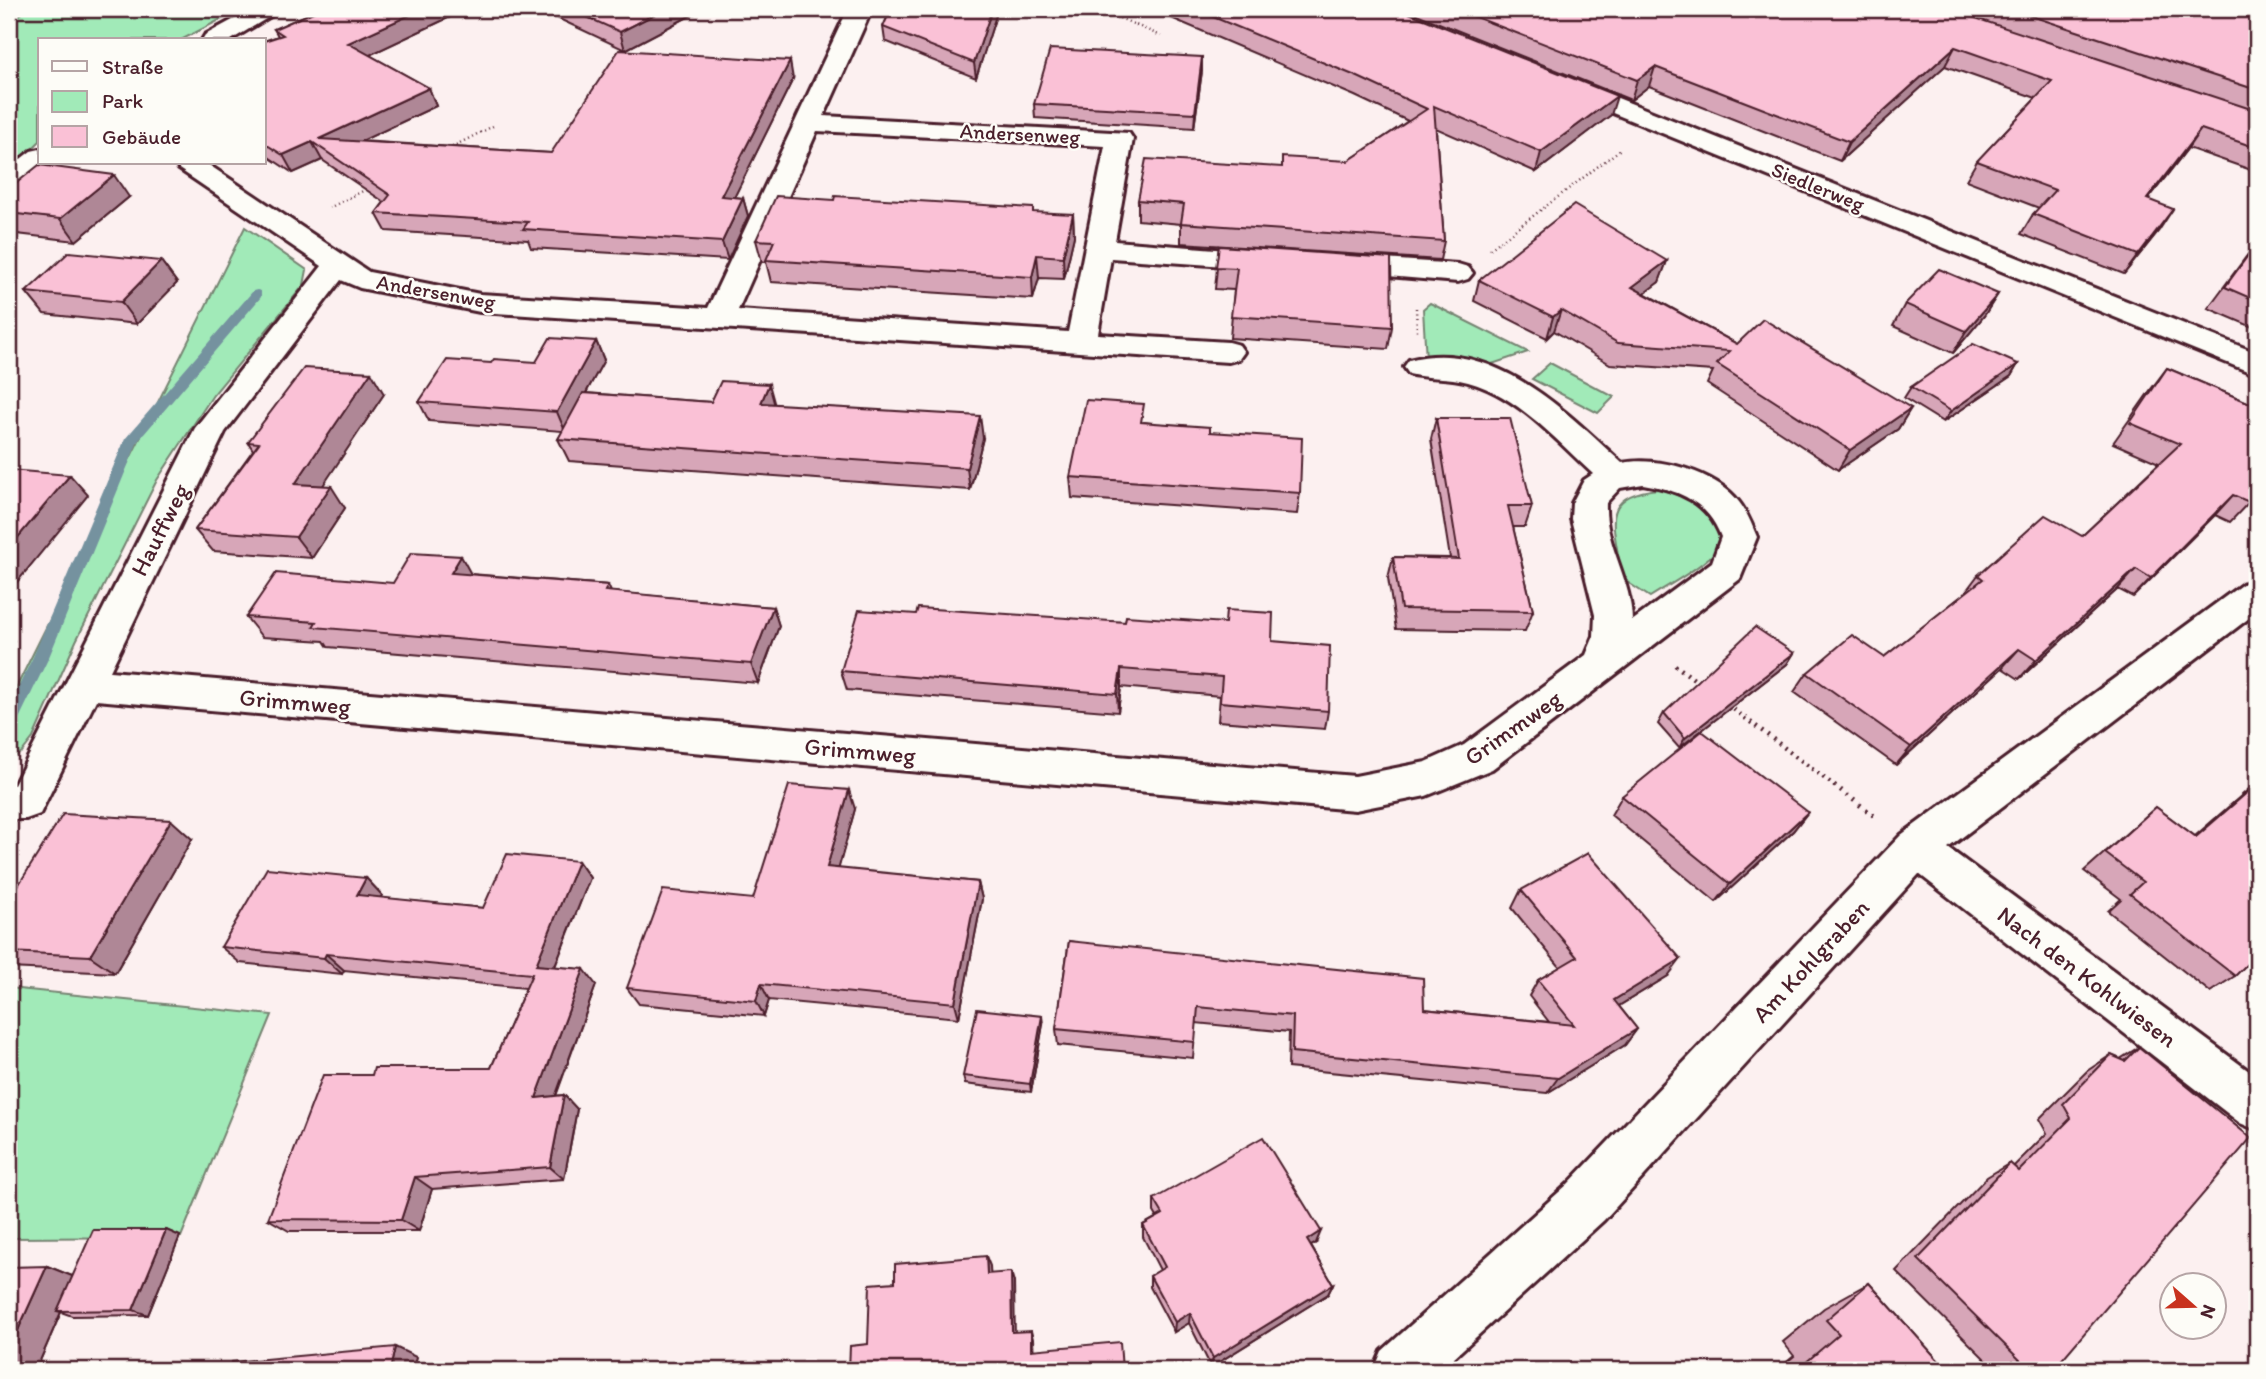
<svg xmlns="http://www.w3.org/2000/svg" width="2266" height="1379" font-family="Itim,sans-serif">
  <rect width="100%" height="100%" fill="#fcf0f0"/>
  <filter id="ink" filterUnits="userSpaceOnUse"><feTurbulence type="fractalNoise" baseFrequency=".0143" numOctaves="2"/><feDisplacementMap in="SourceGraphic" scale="14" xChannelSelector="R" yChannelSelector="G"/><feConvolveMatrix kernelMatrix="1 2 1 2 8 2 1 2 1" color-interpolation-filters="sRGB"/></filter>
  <g filter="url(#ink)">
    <g fill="#a1eab8" stroke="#768472" stroke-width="2">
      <polygon points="10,9 241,9 181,40 40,40 40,141 9,171 9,20 21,14"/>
      <polygon points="245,227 307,270 304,285 213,395 157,480 76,641 33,738 22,752 9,760 9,702"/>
      <polygon points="1430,303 1528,352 1492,364 1426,360 1423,309"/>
      <polygon points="1550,363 1614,397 1598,413 1532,379"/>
      <path d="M1658,489C1682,494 1744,520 1713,554C1696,571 1670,584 1650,597L1621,578C1618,531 1593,496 1658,489Z"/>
      <polygon points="9,988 272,1015 181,1237 9,1238"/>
    </g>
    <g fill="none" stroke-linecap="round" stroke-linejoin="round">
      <polygon fill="#74929f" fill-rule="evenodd" points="257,290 261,291 261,297 138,441 49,657 15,727 9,728 9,706 33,657 125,439 253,291"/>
      <g stroke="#4a1f2b" stroke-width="6">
        <g id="minor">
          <polygon points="253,9 282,9 231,40 202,40 205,35"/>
          <path d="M848,9H872L824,116L1129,133L1133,139L1115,241L1278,254L1282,260L1278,266L1268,269L1111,258L1098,334L1228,342L1239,345L1244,352L1239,359L1228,362L480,312L360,288L341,280L225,432L110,671L1355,776L1426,762L1464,745L1586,655L1594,636L1595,615L1571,519L1572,503L1584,480L1593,474C1556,440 1517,395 1468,382C1448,376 1428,379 1409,374L1404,367L1409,360C1493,337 1566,412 1622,463C1658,456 1716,472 1739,502C1747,512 1752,525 1757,537L1740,579L1492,769L1426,796L1355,810L96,700L40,814L26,819H9V785H14L195,428L322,266L179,169L175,163H206L369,272L480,294L708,308ZM817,131L1105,146L1068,332L738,310ZM1643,484C1679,490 1708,502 1721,537L1712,562L1632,621C1632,580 1604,545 1606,503L1620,488Z"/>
          <polygon points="1565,77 2257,353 2257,375 1556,90 1552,85 1556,80"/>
          <polygon points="40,149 40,163 49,163 19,187 9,189 9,168 31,151"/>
          <polygon points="1339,256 1458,264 1468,267 1473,273 1468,279 1458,282 1329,271 1324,265 1329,259"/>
          <polygon points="2257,579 2257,612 1948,848 2257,1077 2257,1130 2240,1123 1919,874 1604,1220 1440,1370 1374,1370 1382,1351 1568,1184 1901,835 2244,583"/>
        </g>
      </g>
      <g stroke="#4a1f2b" stroke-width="2.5" stroke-dasharray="1 3.5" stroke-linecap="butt">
        <polyline points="1099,9 1161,36"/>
        <polyline points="448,149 495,125"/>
        <polyline points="329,208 371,187"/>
        <polyline points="1490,249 1622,148"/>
        <polyline points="1416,308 1417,331"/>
      </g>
      <g stroke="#4a1f2b" stroke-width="4.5" stroke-dasharray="2 5" stroke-linecap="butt">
        <polyline points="1675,665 1702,685"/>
        <polyline points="1728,705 1836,787"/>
      </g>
      <polyline stroke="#4a1f2b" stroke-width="5" stroke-dasharray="2 6" stroke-linecap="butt" points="1834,785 1877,818"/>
      <use href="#minor" fill="#fdfcf7" fill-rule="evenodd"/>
    </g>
    <g fill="#d7a6b8" stroke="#4a1f2b" stroke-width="2">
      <polygon points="320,9 467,9 369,55 429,88 436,106 361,141 551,153 793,79 734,197 743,198 748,216 728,260 531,248 528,240 386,231 376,213 384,202 322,160 293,173 264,154 264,41 278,36 274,29"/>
      <polygon points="538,9 703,9 625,50"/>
      <polygon points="891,9 998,9 976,78 885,41 883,27"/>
      <polygon points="1150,9 1399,9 1611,115 1536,172 1436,128 1444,241 1440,260 1181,243 1181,224 1138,220 1138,200 1281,167 1348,161 1408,121 1355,96"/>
      <polygon points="1404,9 2257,9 2257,172 2188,148 2148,200 2160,229 2124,274 2021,234 2033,214 2039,208 1966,180 1977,161 2036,98 1945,66 1840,161 1649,86 1631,100"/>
      <polygon points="1202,57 1202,71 1194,128 1035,118 1034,104"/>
      <polygon points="9,189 129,197 76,241 9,233"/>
      <polygon points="1073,214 1074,236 1064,279 1039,278 1033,299 771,282 766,262 762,262 756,240"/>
      <polygon points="2257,242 2257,329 2208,308"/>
      <polygon points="1219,246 1392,327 1388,349 1230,338 1234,290 1215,289"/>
      <polygon points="161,261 177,283 137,324 44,314 26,292"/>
      <polygon points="1667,261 1659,282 1644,293 1737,344 1911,408 1898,429 1838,470 1707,384 1713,371 1610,364 1554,331 1547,338 1474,301 1479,280"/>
      <polygon points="1998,294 1984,316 1953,353 1893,326 1905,304"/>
      <polygon points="596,341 604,360 586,393 711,402 774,404 983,438 970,490 569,461 558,439 563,431 429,421 419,402 491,363 536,362"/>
      <polygon points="2018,364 2011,376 1943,422 1904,398 1911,387"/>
      <polygon points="2167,368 2257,406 2257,498 2253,496 2249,502 2230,522 2215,515 2133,597 2118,589 2019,679 2002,668 1896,765 1794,692 1807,673 1884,657 1963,595 1978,575 2082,536 2159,463 2113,443 2151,389"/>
      <polygon points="384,394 322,486 345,508 312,558 213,551 195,530 253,450 248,442"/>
      <polygon points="1436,418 1532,506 1525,527 1513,527 1533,611 1525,631 1396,629 1388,578 1393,557 1450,558 1431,439"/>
      <polygon points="1144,422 1210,432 1300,493 1297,514 1072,498 1070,477"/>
      <polygon points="471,574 608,585 611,592 773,607 779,626 758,683 328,647 324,641 262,637 246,617 393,583"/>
      <polygon points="916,614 1125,622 1272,641 1328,711 1325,729 1218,721 1220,696 1121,687 1118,712 847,690 841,671"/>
      <polygon points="1794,653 1787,664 1679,748 1658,724 1664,713"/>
      <polygon points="2257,782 2257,954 2235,976 2210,992 2108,911 2121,899 2084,871 2156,807 2195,836"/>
      <polygon points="1622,796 1808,812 1793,831 1716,902 1611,815"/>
      <polygon points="855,809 838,869 978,882 982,899 959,1018 769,1000 764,1016 639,1004 627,988 753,899"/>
      <polygon points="192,839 115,973 9,968 9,900"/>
      <polygon points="578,861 590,878 555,967 596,985 556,1096 564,1095 577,1109 564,1179 432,1189 419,1231 289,1231 268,1219 372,1075 491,1068 526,988 344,970 342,974 240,963 221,947 366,878 382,895 380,898 483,908"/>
      <polygon points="1521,890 1668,976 1619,1006 1637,1029 1625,1045 1547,1093 1288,1068 1289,1032 1196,1023 1193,1058 1058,1045 1056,1029 1069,941 1424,1009 1549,1022 1529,996 1538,980 1560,967 1512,908"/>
      <polygon points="1043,1024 1031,1092 965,1084 963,1076"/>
      <polygon points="2139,1047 2053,1370 1996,1370 1896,1271 1987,1177 2010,1163 2013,1167 2047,1133 2039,1119 2087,1071 2111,1055 2120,1059"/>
      <polygon points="1154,1199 1316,1243 1311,1246 1333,1284 1328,1294 1211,1367 1189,1323 1174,1332 1150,1287 1150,1276 1160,1270 1143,1237 1143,1225 1157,1217 1154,1212"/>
      <polygon points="166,1230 180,1236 148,1315 72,1316 61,1312 36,1370 47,1266 72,1276"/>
      <polygon points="1869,1283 1947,1370 1777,1370 1794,1356 1783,1342 1824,1308"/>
    </g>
    <g fill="#af8796" stroke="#4a1f2b" stroke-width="2">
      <polygon points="423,9 467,9 357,61 348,43"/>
      <polygon points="665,9 703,9 625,50 620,32"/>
      <polygon points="992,9 998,9 976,78 974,63"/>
      <polygon points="1955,47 1945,66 1840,161 1849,142"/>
      <polygon points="1202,57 1202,71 1194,128 1195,113"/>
      <polygon points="790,61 793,79 726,214 721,196"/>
      <polygon points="1655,67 1649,86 1631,100 1637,80"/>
      <polygon points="429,88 436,106 332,155 319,139"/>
      <polygon points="1617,96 1611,115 1536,172 1541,152"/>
      <polygon points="2201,129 2188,148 2133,219 2147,199"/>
      <polygon points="312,142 322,160 293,173 283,155"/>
      <polygon points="114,175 129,197 76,241 60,219"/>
      <polygon points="743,198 748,216 728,260 722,242"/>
      <polygon points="2173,209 2160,229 2124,274 2138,255"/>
      <polygon points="1073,214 1074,236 1064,279 1063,257"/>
      <polygon points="1037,255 1039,278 1033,299 1032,277"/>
      <polygon points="161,261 177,283 137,324 121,302"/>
      <polygon points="1667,261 1659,282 1625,308 1632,287"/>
      <polygon points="1998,294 1984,316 1953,353 1966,331"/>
      <polygon points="1561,310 1554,331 1547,338 1553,317"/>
      <polygon points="596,341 604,360 565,431 557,412"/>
      <polygon points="2018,364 2011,376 1943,422 1951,411"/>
      <polygon points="371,372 384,394 310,505 295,484"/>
      <polygon points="769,384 775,406 761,403"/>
      <polygon points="1911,408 1898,429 1838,470 1850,450"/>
      <polygon points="980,416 983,438 970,490 967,468"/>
      <polygon points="70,475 88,495 9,592 9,548"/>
      <polygon points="331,486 345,508 312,558 296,537"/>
      <polygon points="2233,495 2215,515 2133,597 2151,578"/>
      <polygon points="461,556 472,576 451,573"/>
      <polygon points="2136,569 2118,589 2019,679 2036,660"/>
      <polygon points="773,607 779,626 758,683 751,664"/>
      <polygon points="9,637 14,641 9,648"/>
      <polygon points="2019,649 2002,668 1896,765 1911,747"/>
      <polygon points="1794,653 1787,664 1679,748 1685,738"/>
      <polygon points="1121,669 1121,687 1118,712 1117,694"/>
      <polygon points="849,790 855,809 834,885 827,867"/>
      <polygon points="1808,812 1793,831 1716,902 1730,884"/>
      <polygon points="171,820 192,839 115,973 90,956"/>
      <polygon points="578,861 590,878 549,980 536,965"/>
      <polygon points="366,878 382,895 373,912 357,895"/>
      <polygon points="978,882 982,899 959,1018 955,1003"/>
      <polygon points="326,954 344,970 342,974 324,958"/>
      <polygon points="1681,959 1668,976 1602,1016 1614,1000"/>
      <polygon points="584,969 596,985 550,1111 536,1098"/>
      <polygon points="761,984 769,1000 764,1016 756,1001"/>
      <polygon points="1042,1016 1043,1024 1031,1092 1030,1084"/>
      <polygon points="1637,1029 1625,1045 1547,1093 1558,1078"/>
      <polygon points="564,1095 577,1109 564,1179 550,1167"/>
      <polygon points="415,1177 432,1189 419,1231 401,1220"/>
      <polygon points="166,1230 180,1236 148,1315 133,1310"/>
      <polygon points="1321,1231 1316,1243 1302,1251 1307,1240"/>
      <polygon points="986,1256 990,1266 991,1284 987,1274"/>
      <polygon points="47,1266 77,1278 57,1311 61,1312 36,1370 9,1370 9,1350"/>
      <polygon points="1011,1272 1014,1282 1015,1340 1012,1332"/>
      <polygon points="1333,1284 1328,1294 1211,1367 1213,1358"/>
      <polygon points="1190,1313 1189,1323 1174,1332 1175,1322"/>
      <polygon points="1031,1331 1033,1339 1034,1359 1031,1350"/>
      <polygon points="395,1347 416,1357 413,1370 390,1370"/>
    </g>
    <g fill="#fac1d6" stroke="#4a1f2b" stroke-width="2">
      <polygon points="320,9 423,9 348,43 429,88 319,139 551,153 619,50 790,61 721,196 743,198 722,242 523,229 528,222 376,213 390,195 312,142 283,155 264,143 264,41 283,35 274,29"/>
      <polygon points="569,9 665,9 620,32"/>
      <polygon points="891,9 992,9 974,63 883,27"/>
      <polygon points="1194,9 1399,9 1617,96 1541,152 1434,106 1444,241 1181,223 1184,204 1138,200 1146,159 1282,167 1282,157 1348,161 1427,109 1358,77"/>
      <polygon points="1455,9 1948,9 2257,111 2257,148 2201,129 2147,199 2173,209 2138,255 2033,214 2055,190 1977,161 2052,81 1955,47 1849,142 1655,67 1637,80"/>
      <polygon points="2010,9 2257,9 2257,90"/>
      <polygon points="1050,49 1202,57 1195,113 1034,104"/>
      <polygon points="39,165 114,175 60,219 9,213 9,189"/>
      <polygon points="776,196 834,200 835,196 1033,208 1033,212 1073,214 1063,257 1037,255 1032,277 766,260 774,241 756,240"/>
      <polygon points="1574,205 1667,261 1632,287 1737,344 1763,319 1911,408 1850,450 1717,364 1730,351 1618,343 1561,310 1553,317 1479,280"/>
      <polygon points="2257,243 2257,301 2225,287"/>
      <polygon points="1219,246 1391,258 1392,327 1231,316 1237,268 1216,267"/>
      <polygon points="69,252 161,261 121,302 26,292"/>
      <polygon points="1939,269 1998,294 1966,331 1905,304"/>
      <polygon points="550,338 596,341 557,412 419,402 447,360 491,363 494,359 536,362"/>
      <polygon points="1973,344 2018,364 1951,411 1911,387"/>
      <polygon points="304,368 371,372 295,484 331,486 296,537 195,530 259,443 248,442"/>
      <polygon points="2167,368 2257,406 2257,488 2249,502 2233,495 2151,578 2136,569 2036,660 2019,649 1911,747 1807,673 1852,635 1884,657 1983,579 1978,575 2045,515 2082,536 2180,444 2130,423"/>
      <polygon points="721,381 769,384 761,403 980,416 967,468 558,439 583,393 711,402"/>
      <polygon points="1086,400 1144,404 1141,422 1210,427 1210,432 1302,438 1300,493 1070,477"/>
      <polygon points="1436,418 1510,418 1532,506 1508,506 1533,611 1401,609 1393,557 1459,559"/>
      <polygon points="9,470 70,475 9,548"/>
      <polygon points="411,553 461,556 451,573 608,585 605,591 773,607 751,664 313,627 316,622 246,617 276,573 393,583"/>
      <polygon points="918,608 1125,622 1126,616 1225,623 1226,610 1273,613 1272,641 1330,646 1328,711 1220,702 1222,677 1121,669 1117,694 841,671 859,610 916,614"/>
      <polygon points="1755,627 1794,653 1685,738 1664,713"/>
      <polygon points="1702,731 1808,812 1730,884 1622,796"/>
      <polygon points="2257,784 2257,954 2235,976 2130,894 2143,882 2105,853 2156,807 2196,837"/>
      <polygon points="789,785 849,790 827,867 978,882 955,1003 761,984 756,1001 627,988 663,890 753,899"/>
      <polygon points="63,814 171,820 90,956 9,952 9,900"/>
      <polygon points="1588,853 1681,959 1614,1000 1637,1029 1558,1078 1292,1052 1293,1016 1198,1007 1195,1042 1056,1029 1069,941 1423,978 1424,1009 1574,1025 1538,980 1577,957 1521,890"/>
      <polygon points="507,854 578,861 536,965 584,969 536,1098 564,1095 550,1167 415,1177 401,1220 268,1219 323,1075 372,1075 374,1068 491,1068 532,974 326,954 324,958 221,947 267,868 366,878 357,895 483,908"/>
      <polygon points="977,1009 1042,1016 1030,1084 963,1076"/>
      <polygon points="2139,1047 2251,1138 2053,1370 2030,1370 1918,1259 2010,1163 2019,1171 2071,1118 2063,1104 2111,1055 2125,1061"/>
      <polygon points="1263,1137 1321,1231 1307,1240 1333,1284 1213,1358 1190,1313 1175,1322 1150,1276 1165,1267 1143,1225 1163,1214 1154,1199"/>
      <polygon points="93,1230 166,1230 133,1310 57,1311"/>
      <polygon points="986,1256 987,1274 1011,1272 1012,1332 1031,1331 1031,1350 1120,1342 1122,1370 849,1370 850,1346 868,1344 870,1284 895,1282 895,1264"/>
      <polygon points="47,1266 9,1350 9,1267"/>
      <polygon points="1869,1283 1947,1370 1797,1370 1839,1334 1826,1320"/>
      <polygon points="395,1347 390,1370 230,1370 232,1362"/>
    </g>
  </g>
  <g text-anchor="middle" stroke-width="5" stroke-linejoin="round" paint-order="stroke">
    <g font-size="21" fill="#4a1f2b" stroke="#fdfcf7">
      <text transform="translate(1020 134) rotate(3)" y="7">Andersenweg</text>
      <text transform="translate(1818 187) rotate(22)" y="7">Siedlerweg</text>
      <text transform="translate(436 292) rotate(10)" y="7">Andersenweg</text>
    </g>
    <g font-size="24" fill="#4a1f2b" stroke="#fdfcf7">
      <text transform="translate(160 530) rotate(-63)" y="8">Hauffweg</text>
      <text transform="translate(295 702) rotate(5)" y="8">Grimmweg</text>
      <text transform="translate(1513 728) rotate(-35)" y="8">Grimmweg</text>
      <text transform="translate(860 751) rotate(5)" y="8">Grimmweg</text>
      <text transform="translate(1811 961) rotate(-47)" y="8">Am Kohlgraben</text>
      <text transform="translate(2087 977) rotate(37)" y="8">Nach den Kohlwiesen</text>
    </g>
  </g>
  <rect width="2266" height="1379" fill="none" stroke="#fdfcf7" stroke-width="35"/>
  <rect x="18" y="18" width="2231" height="1344" fill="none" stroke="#4a1f2b" stroke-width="2.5" filter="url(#ink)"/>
  <rect x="38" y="38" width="228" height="126" fill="#fdfcf7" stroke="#b5a4a5" stroke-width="2"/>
  <rect x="52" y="61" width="35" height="10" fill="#fdfcf7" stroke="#b5a4a5" stroke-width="2"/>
  <text x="102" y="74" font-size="21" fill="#4a1f2b">Straße</text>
  <rect x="52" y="91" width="35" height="21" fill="#a1eab8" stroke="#b5a4a5" stroke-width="2"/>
  <text x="102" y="108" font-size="21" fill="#4a1f2b">Park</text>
  <rect x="52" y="126" width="35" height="21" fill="#fac1d6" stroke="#b5a4a5" stroke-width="2"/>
  <text x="102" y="144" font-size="21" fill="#4a1f2b">Gebäude</text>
  <g transform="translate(2193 1306) rotate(110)"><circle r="33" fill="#fdfcf7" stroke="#b5a4a5" stroke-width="2"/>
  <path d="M0-5L12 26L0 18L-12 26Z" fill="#c8321e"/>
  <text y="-10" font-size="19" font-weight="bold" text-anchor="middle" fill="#4a1f2b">N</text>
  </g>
</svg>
